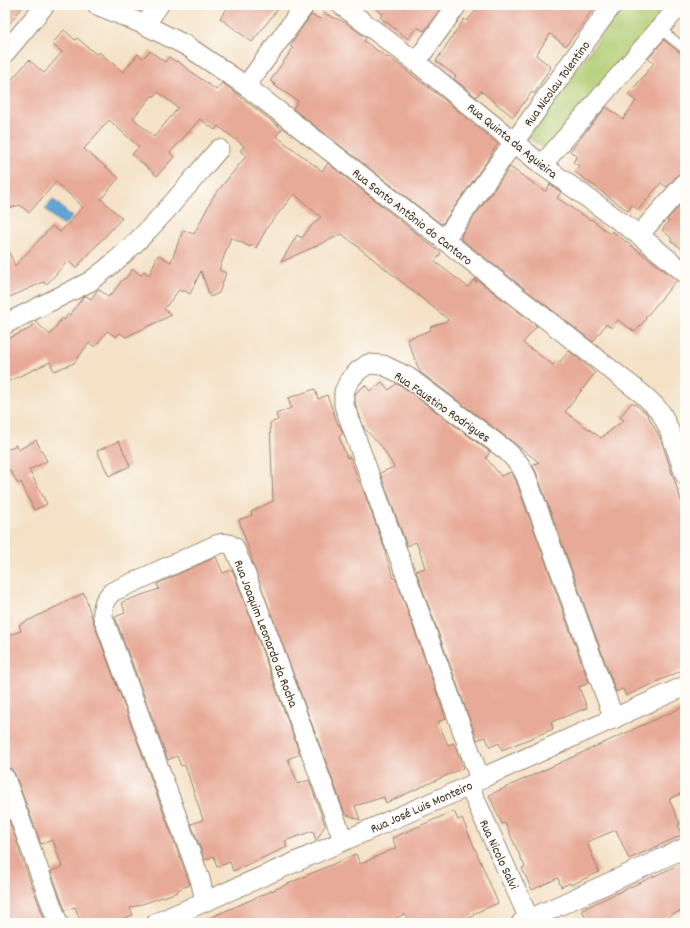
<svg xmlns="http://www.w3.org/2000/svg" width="690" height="928" font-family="Dekko,sans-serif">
  <rect width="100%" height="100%" fill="#fdfcf7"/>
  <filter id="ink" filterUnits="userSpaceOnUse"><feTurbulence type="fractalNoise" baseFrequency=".025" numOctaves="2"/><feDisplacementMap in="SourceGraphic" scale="8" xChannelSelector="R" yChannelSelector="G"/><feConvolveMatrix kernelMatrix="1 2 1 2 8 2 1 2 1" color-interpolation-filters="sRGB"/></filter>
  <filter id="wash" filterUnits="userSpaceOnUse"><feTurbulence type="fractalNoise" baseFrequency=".012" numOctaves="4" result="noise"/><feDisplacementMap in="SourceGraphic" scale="16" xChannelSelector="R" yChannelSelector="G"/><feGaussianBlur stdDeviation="0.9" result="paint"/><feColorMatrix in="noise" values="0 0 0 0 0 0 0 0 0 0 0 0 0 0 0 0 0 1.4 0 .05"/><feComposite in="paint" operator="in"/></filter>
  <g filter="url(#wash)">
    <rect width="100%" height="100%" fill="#f4e1c6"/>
    <polygon fill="#b2cd73" stroke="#767c48" points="624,5 668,5 548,151 528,137"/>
    <polygon fill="#5fa5d5" stroke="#4d687a" points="53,199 72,217 63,226 45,209"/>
    <g id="blocks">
      <g fill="#e8aa98" fill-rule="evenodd">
        <polygon points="5,5 24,5 5,29"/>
        <polygon points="230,5 281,5 252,42 220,18"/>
        <polygon points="371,5 443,5 424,31 417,27 408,39 380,17 383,14"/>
        <polygon points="480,5 596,5 566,46 550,34 536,55 551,67 534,94 532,92 513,117 481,91 476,97 454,79 456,76 436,61 464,19 467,21"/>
        <polygon points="323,13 333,17 346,23 366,38 364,41 388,58 389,57 446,101 498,144 491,154 492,154 443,223 441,224 293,109 298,101 274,85 275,84 270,81 293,48 290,46 311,15 321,19"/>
        <path d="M64,30L75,40L77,38L97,55L99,52L123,72L138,54L143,58L150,51L165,62L169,57L176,62L177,61L216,90L222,83L224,84L282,129L276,136L322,171L328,163L441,253L435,262L468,287L474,280L477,283L475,278L537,326L523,343L553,365L556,361L559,363L569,351L585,364L595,373L565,412L601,438L624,420L620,417L632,402L647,414L661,440L685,512V669L626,696L623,689L616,692L536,472L532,465L539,462L420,372L407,339L431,330L430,327L449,320L342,234L281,262L297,235L302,238L311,226L321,217L294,194L268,226L256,248L251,245L250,247L231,237L219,270L226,273L219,293L210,297L201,271L190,294L183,290V292L179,290L164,309L172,315L126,337L120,333L116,337L107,331L95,347L89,343L74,363L54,371L50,362L5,383V340L29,329L36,322L50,335L62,318L64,320L68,314L70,315L83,297L86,296L91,299L98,289L109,297L110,294L111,295L124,278L125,279L133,269L141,275L144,271L149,275L158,255L171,262L183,230L194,234L213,197L246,156L240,151L244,146L218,126L215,130L200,119L170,153L174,157L157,176L132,154L139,147L109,120L84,149L119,178L101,199L122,218L76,268L68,261L46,285L44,282L5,299V242L15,266L52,226L60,232L83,207L56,182L29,213L20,205L5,209V87L29,60L44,73L62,52L52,44ZM158,92L178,108L154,137L133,118L153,95L154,97Z"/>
        <polygon points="664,40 681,54 685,55 685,172 681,173 677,175 666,187 661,183 638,210 632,205 628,211 575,172 579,166 573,162 577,156 570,151 606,107 623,119 636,101 628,95 654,63 648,59"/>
        <polygon points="510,167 543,190 546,191 550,184 561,192 557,198 582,215 582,214 590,220 591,219 610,234 612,231 677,280 645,318 646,319 635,332 618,320 612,328 606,324 593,342 461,239 462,234"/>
        <polygon points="685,200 685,251 671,241 671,237 662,230 669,221 667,220"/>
        <polygon points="382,382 389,390 396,384 402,386 490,452 486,458 501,476 511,472 516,481 589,683 579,687 587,708 551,722 553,729 502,750 499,743 490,747 486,737 477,740 416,571 425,568 421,555 416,542 407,546 380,473 394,467 382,447 364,428 355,403 355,394 365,385 370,391"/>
        <polygon points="315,389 318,399 327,395 338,425 339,424 343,433 339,437 347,458 350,457 359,482 360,481 386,553 385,554 394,579 396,579 446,719 438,722 448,745 454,743 463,768 386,803 384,797 355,806 360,820 345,814 252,562 253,562 239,520 252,515 251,512 273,501 270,423 278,420 276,414 291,408 288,398"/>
        <polygon points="36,440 47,461 29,470 47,504 34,510 21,482 18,484 10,470 5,472 5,451 16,445 18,450"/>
        <polygon points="119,441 130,466 109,476 97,451"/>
        <polygon points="216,557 223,573 232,570 236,579 300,754 288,759 298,784 309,780 325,825 317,840 316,841 313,831 285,841 287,847 233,871 230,862 217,867 214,856 205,860 191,824 203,820 185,765 181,766 177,756 168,760 115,617 125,613 122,602 159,589 157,584"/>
        <polygon points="84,593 93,621 190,885 179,889 178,890 178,892 130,908 133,915 117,921 116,919 106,923 81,923 75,907 65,910 51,871 62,867 53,840 41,844 15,774 12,769 5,767 5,636 21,631 19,625"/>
        <polygon points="685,706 685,792 669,799 680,824 678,825 682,835 629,859 616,830 587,842 599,872 571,885 570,883 561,887 558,878 532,890 522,868 525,867 505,823 502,824 489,795"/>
        <polygon points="5,810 20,850 19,851 44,918 43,918 45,923 5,923"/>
        <polygon points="454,811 458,820 462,818 498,903 473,914 474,916 465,920 467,923 409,923 405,914 384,923 198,923 356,854 360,864 396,848 392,838"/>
        <polygon points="685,862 685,909 654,923 588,923 582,910 604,899"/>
      </g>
    </g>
  </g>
  <g filter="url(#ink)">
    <use href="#blocks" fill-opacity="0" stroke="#988672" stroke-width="1"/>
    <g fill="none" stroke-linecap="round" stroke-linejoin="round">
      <g stroke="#988672" stroke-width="11">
        <polyline id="service" points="660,29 685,49"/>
      </g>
      <g stroke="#988672" stroke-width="21">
        <g id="minor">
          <path d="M97,5L145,25L187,46L246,86L641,393C648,399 655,405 661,413C672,432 678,455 685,475"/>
          <polyline points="341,5 416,62 542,165 639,235 685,273"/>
          <polyline points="145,25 159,5"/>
          <polyline points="5,53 45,5"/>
          <polyline points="416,62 457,5"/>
          <polyline points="246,86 305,5"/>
          <polyline points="542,165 680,5"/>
          <polyline points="639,235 685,183"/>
          <polyline points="444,240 612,5"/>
          <path d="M5,324L89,282C140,246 179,195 219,149"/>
          <polyline points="5,778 58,923"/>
          <polyline points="480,779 344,405 344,392 349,381 358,371 368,364 383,365 408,377 507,451 520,465 526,476 614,719"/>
          <polyline points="469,786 531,923"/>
          <path d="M205,901L200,879L103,617C102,606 104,600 112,592L216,545C223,543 228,542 234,547L246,575L343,840"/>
          <polyline points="156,923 469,786 480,779 685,686"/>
          <polyline points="521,923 685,848"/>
        </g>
      </g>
      <use href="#service" stroke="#fff" stroke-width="9"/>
      <use href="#minor" stroke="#fff" stroke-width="19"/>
    </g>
  </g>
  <g text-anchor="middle" stroke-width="3" stroke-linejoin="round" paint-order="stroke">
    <g font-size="13" fill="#3b2a1e" stroke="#fdfcf7">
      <text transform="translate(556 83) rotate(-54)" y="5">Rua Nicolau Tolentino</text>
      <text transform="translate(513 140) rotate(39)" y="5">Rua Quinta da Aguieira</text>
      <text transform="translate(413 216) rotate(38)" y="5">Rua Santo Antônio do Cantaro</text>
      <text transform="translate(443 406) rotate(35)" y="5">Rua Faustino Rodrigues</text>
      <text transform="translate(267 633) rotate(69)" y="5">Rua Joaquim Leonardo da Rocha</text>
      <text transform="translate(421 806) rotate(-24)" y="5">Rua José Luis Monteiro</text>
      <text transform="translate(500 854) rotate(65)" y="5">Rua Nicolo Salvi</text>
    </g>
  </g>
  <rect width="690" height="928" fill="none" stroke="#fdfcf7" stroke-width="20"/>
</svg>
